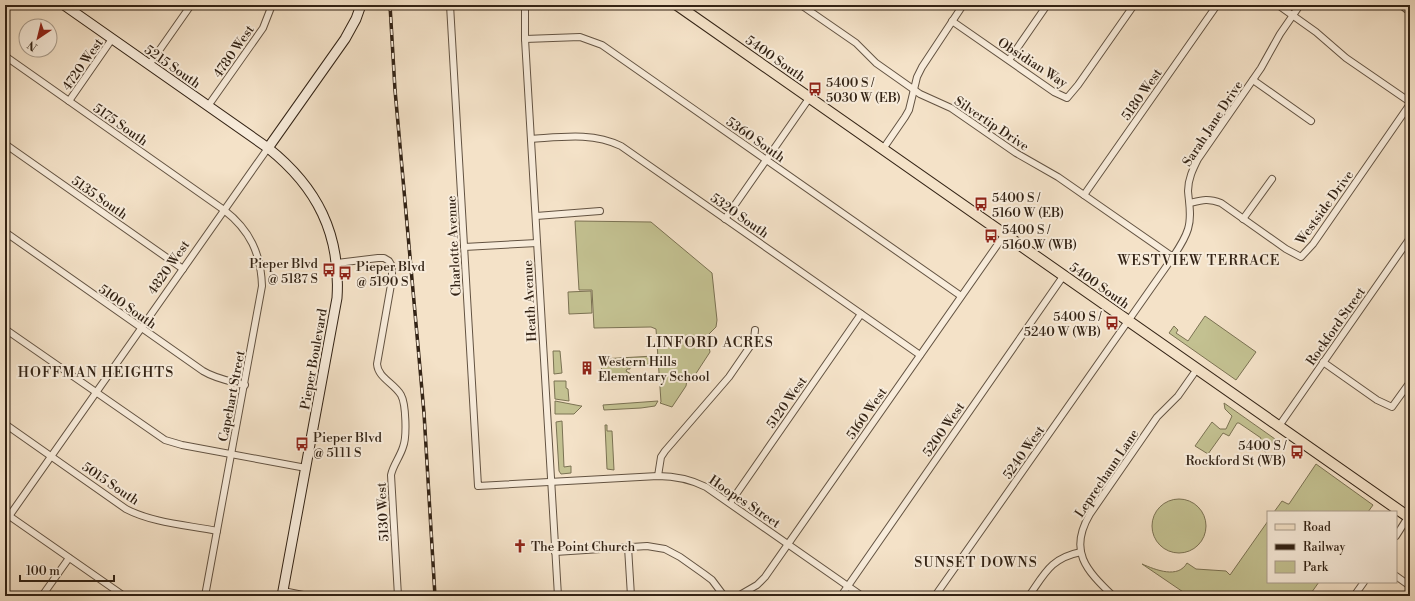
<svg xmlns="http://www.w3.org/2000/svg" width="1415" height="601" font-family="'Libre Bodoni',serif">
  <rect width="100%" height="100%" fill="#f4e2c8"/>
  <filter id="stains"><feTurbulence type="fractalNoise" baseFrequency=".005" numOctaves="4"/><feColorMatrix values="0 0 0 0 .2 0 0 0 0 .09 0 0 0 0 .02 0 0 0 .5 -.17"/></filter>
  <radialGradient id="worn" r=".72"><stop offset=".6" stop-color="#630" stop-opacity="0"/><stop offset="1" stop-color="#630" stop-opacity=".3"/></radialGradient>
  <g fill="#c3c191" stroke="#7b7253">
    <polygon points="575,221 651,222 712,273 717,320 716,327 707,336 710,352 695,375 688,374 686,386 672,407 660,403 661,402 656,329 651,327 594,328 592,290 579,290"/>
    <polygon points="591,291 592,313 569,314 568,292"/>
    <polygon points="1205,316 1256,352 1236,380 1169,333 1174,326 1178,330 1176,333 1188,341"/>
    <polygon points="553,351 560,351 562,373 554,374"/>
    <polygon points="654,356 654,366 651,364 630,366 630,369 627,369 626,371 631,374 632,379 602,381 601,359"/>
    <polygon points="554,381 566,381 566,388 568,389 569,401 555,399"/>
    <polygon points="555,401 581,406 582,406 574,414 555,414"/>
    <polygon points="658,401 655,406 641,408 604,410 603,405"/>
    <polygon points="1224,403 1275,439 1266,452 1257,446 1261,438 1239,423 1237,423 1229,436 1223,433 1208,454 1195,446 1212,422 1220,429 1226,429 1232,416 1225,409"/>
    <polygon points="562,421 564,467 571,466 571,473 561,474 559,471 556,422"/>
    <polygon points="605,425 607,425 607,431 612,431 614,470 607,469"/>
    <polygon points="1316,464 1373,505 1368,512 1274,512 1282,501 1288,504 1289,504"/>
    <circle cx="1179" cy="526" r="27"/>
    <path d="M1268,521V582H1319L1309,596H1189L1142,564C1156,570 1178,579 1187,563L1196,569L1226,571L1230,575Z"/>
  </g>
  <g fill="none" stroke-linecap="round" stroke-linejoin="round">
    <g stroke="#635342" stroke-width="8">
      <g id="street">
        <path d="M450,5L478,486L658,476C675,476 690,479 706,487L862,596"/>
        <polyline points="525,5 525,39 558,596"/>
        <polyline points="801,5 856,43 876,63 920,94 951,108 1016,153 1058,177 1173,257"/>
        <polyline points="1278,5 1316,32 1346,58 1410,102"/>
        <polyline points="1401,5 1410,12"/>
        <polyline points="952,21 1054,92 1067,98 1078,85 1134,5"/>
        <polyline points="525,39 580,37 602,45 961,296"/>
        <path d="M5,56L224,210C250,230 261,254 262,286L205,596"/>
        <polyline points="1009,60 1047,5"/>
        <polyline points="149,65 191,5"/>
        <polyline points="1253,80 1311,121"/>
        <polyline points="69,101 112,39"/>
        <polyline points="208,106 263,28 272,5"/>
        <path d="M531,139C562,137 592,132 621,146L920,355"/>
        <polyline points="5,144 183,269"/>
        <polyline points="883,149 905,117 909,110 917,77 922,67 963,5"/>
        <polyline points="1084,195 1217,5"/>
        <path d="M1190,203C1202,200 1208,198 1221,203L1286,249L1301,257L1313,244L1410,104"/>
        <polyline points="536,216 600,211"/>
        <polyline points="725,219 810,97"/>
        <polyline points="1243,219 1272,179"/>
        <path d="M5,232L203,371C216,379 230,381 245,385"/>
        <polyline points="464,247 537,243"/>
        <path d="M337,263L378,258H384L389,261L392,266V279L377,364C378,378 394,383 401,395C406,404 407,437 403,447C400,457 393,465 391,475L398,596"/>
        <polyline points="5,329 165,440 182,445 306,468"/>
        <polyline points="1323,362 1377,400 1392,407 1410,382"/>
        <path d="M5,424L126,509C153,523 187,525 217,531"/>
        <polyline points="1279,426 1410,238"/>
        <polyline points="658,476 661,457 665,451 729,377 751,345 754,339 755,330"/>
        <polyline points="730,503 861,314"/>
        <polyline points="5,513 124,596"/>
        <polyline points="5,522 268,148"/>
        <polyline points="1396,536 1410,514"/>
        <polyline points="628,547 631,596"/>
        <polyline points="555,552 647,546 665,549 680,557 704,574 712,580 724,596"/>
        <polyline points="1396,576 1410,586"/>
        <polyline points="283,591 308,596"/>
        <polyline points="42,596 69,558"/>
        <polyline points="738,596 757,585 765,577 1005,234"/>
        <polyline points="841,596 1064,275"/>
        <path d="M935,596L1173,257C1179,248 1185,239 1188,229C1192,216 1189,204 1188,191C1188,179 1193,169 1198,159L1261,68L1280,34L1300,5"/>
        <path d="M1029,596C1045,573 1051,558 1081,552"/>
        <path d="M1113,596C1086,570 1068,551 1090,514L1157,417L1178,396L1197,369"/>
        <polyline points="1354,596 1364,582"/>
      </g>
    </g>
    <g stroke="#332315" stroke-width="11">
      <g id="secondary">
        <path d="M64,5L268,148C317,187 341,234 337,298L282,596"/>
        <polyline points="268,148 345,39 356,19 361,5"/>
      </g>
    </g>
    <g stroke="#332315" stroke-width="12">
      <polyline id="primary" points="677,5 1410,518"/>
    </g>
    <use href="#street" stroke="#f8ecdb" stroke-width="6"/>
    <use href="#secondary" stroke="#f8ecdb" stroke-width="9"/>
    <use href="#primary" stroke="#f4e2c8" stroke-width="10"/>
    <g stroke="#332315" stroke-width="3.5">
      <polyline id="rail" points="390,5 395,90 424,413 435,596"/>
    </g>
    <use href="#rail" stroke="#f8ecdb" stroke-width="2" stroke-dasharray="6" stroke-linecap="butt"/>
  </g>
  <defs>
    <g id="bus-bare" transform="scale(1.08)"><path d="M-5-6H5V4H4V6H2V4H-2V6H-4V4H-5ZM-3.5-4V0h7V-4ZM-3.5 1.2v1.5H-2V1.2ZM2 1.2v1.5H3.5V1.2Z" fill="#8f2418" stroke="#f8ecdb" stroke-width="2.5" paint-order="stroke"/></g>
    <g id="building-bare" transform="scale(1.08)"><path d="M-4-6H4V6H1V3H-1V6H-4ZM-2.5-4.3h1.7v1.8h-1.7ZM.8-4.3h1.7v1.8H.8ZM-2.5-1h1.7V.8h-1.7ZM.8-1h1.7V.8H.8Z" fill="#8f2418" stroke="#f8ecdb" stroke-width="2.5" paint-order="stroke"/></g>
    <g id="church-bare" transform="scale(1.08)"><path d="M-1.2-6h2.4v3.5h3.3v2.4h-3.3V6h-2.4V-.1h-3.3v-2.4h3.3Z" fill="#8f2418" stroke="#f8ecdb" stroke-width="2.5" paint-order="stroke"/></g>
  </defs>
  <g fill-rule="evenodd">
    <use href="#bus-bare" x="815" y="89"/>
    <use href="#bus-bare" x="981" y="204"/>
    <use href="#bus-bare" x="991" y="236"/>
    <use href="#bus-bare" x="329" y="270"/>
    <use href="#bus-bare" x="345" y="273"/>
    <use href="#bus-bare" x="1112" y="323"/>
    <use href="#building-bare" x="587" y="368"/>
    <use href="#bus-bare" x="302" y="444"/>
    <use href="#bus-bare" x="1297" y="452"/>
    <use href="#church-bare" x="520" y="546"/>
  </g>
  <g text-anchor="middle" stroke-width="4" stroke-linejoin="round" paint-order="stroke">
    <g font-size="13" fill="#332315" stroke="#f8ecdb">
      <text transform="translate(233 51) rotate(-55)" y="5">4780 West</text>
      <text transform="translate(776 58) rotate(35)" y="5">5400 South</text>
      <text transform="translate(1033 62) rotate(33)" y="5">Obsidian Way</text>
      <text transform="translate(82 64) rotate(-55)" y="5">4720 West</text>
      <text transform="translate(173 66) rotate(35)" y="5">5215 South</text>
      <text transform="translate(1141 94) rotate(-55)" y="5">5180 West</text>
      <text transform="translate(992 123) rotate(34)" y="5">Silvertip Drive</text>
      <text transform="translate(1212 123) rotate(-57)" y="5">Sarah Jane Drive</text>
      <text transform="translate(121 124) rotate(35)" y="5">5175 South</text>
      <text transform="translate(756 139) rotate(35)" y="5">5360 South</text>
      <text transform="translate(100 197) rotate(35)" y="5">5135 South</text>
      <text transform="translate(1324 207) rotate(-54)" y="5">Westside Drive</text>
      <text transform="translate(740 215) rotate(35)" y="5">5320 South</text>
      <text transform="translate(453 246) rotate(-93)" y="5">Charlotte Avenue</text>
      <text transform="translate(168 267) rotate(-55)" y="5">4820 West</text>
      <text transform="translate(1100 285) rotate(35)" y="5">5400 South</text>
      <text transform="translate(529 301) rotate(-93)" y="5">Heath Avenue</text>
      <text transform="translate(128 306) rotate(35)" y="5">5100 South</text>
      <text transform="translate(1335 326) rotate(-55)" y="5">Rockford Street</text>
      <text transform="translate(313 359) rotate(-80)" y="5">Pieper Boulevard</text>
      <text transform="translate(231 396) rotate(-79)" y="5">Capehart Street</text>
      <text transform="translate(786 402) rotate(-55)" y="5">5120 West</text>
      <text transform="translate(866 413) rotate(-55)" y="5">5160 West</text>
      <text transform="translate(943 429) rotate(-55)" y="5">5200 West</text>
      <text transform="translate(1023 452) rotate(-55)" y="5">5240 West</text>
      <text transform="translate(1106 473) rotate(-56)" y="5">Leprechaun Lane</text>
      <text transform="translate(111 483) rotate(34)" y="5">5015 South</text>
      <text transform="translate(745 501) rotate(34)" y="5">Hoopes Street</text>
      <text transform="translate(382 512) rotate(-93)" y="5">5130 West</text>
    </g>
    <g font-size="13" fill="#332315" stroke="#f8ecdb" text-anchor="start">
      <text x="826" y="87">5400 S /<tspan x="826" dy="15">5030 W (EB)</tspan></text>
      <text x="992" y="202">5400 S /<tspan x="992" dy="15">5160 W (EB)</tspan></text>
      <text x="1002" y="234">5400 S /<tspan x="1002" dy="15">5160 W (WB)</tspan></text>
      <text x="318" y="268" text-anchor="end">Pieper Blvd<tspan x="318" dy="15">@ 5187 S</tspan></text>
      <text x="356" y="271">Pieper Blvd<tspan x="356" dy="15">@ 5190 S</tspan></text>
      <text x="1101" y="321" text-anchor="end">5400 S /<tspan x="1101" dy="15">5240 W (WB)</tspan></text>
      <text x="598" y="366">Western Hills<tspan x="598" dy="15">Elementary School</tspan></text>
      <text x="313" y="442">Pieper Blvd<tspan x="313" dy="15">@ 5111 S</tspan></text>
      <text x="1286" y="450" text-anchor="end">5400 S /<tspan x="1286" dy="15">Rockford St (WB)</tspan></text>
      <text x="531" y="551">The Point Church</text>
    </g>
    <g font-size="14" letter-spacing="1" fill="#332315" stroke="#f8ecdb">
      <text x="1199" y="265">WESTVIEW TERRACE</text>
      <text x="710" y="347">LINFORD ACRES</text>
      <text x="96" y="377">HOFFMAN HEIGHTS</text>
      <text x="976" y="567">SUNSET DOWNS</text>
    </g>
  </g>
  <rect width="1415" height="601" fill="none" stroke="#f4e2c8" stroke-width="20"/>
  <rect x="6" y="6" width="1403" height="589" fill="none" stroke="#332315" stroke-width="2"/>
  <rect x="10" y="10" width="1395" height="581" fill="none" stroke="#332315"/>
  <rect x="1267" y="511" width="130" height="72" fill="#f8ecdb" stroke="#a99c8c"/>
  <rect x="1275" y="524" width="20" height="6" fill="#f4e2c8" stroke="#a99c8c"/>
  <text x="1303" y="531" font-size="12" fill="#332315">Road</text>
  <rect x="1275" y="544" width="20" height="6" fill="#332315" stroke="#a99c8c"/>
  <text x="1303" y="551" font-size="12" fill="#332315">Railway</text>
  <rect x="1275" y="561" width="20" height="12" fill="#c3c191" stroke="#a99c8c"/>
  <text x="1303" y="571" font-size="12" fill="#332315">Park</text>
  <g transform="translate(38 38) rotate(215)"><circle r="19" fill="#f8ecdb" stroke="#a99c8c"/>
  <path d="M0-3L7 15L0 10L-7 15Z" fill="#8f2418"/>
  <text y="-6" font-size="11" font-weight="bold" text-anchor="middle" fill="#332315">N</text>
  </g>
  <path d="M20 575v6h94v-6" fill="none" stroke="#332315" stroke-width="2"/>
  <text x="26" y="575" font-size="12" fill="#332315" stroke="#f8ecdb" stroke-width="3" paint-order="stroke">100 m</text>
  <rect width="100%" height="100%" filter="url(#stains)"/>
  <rect width="100%" height="100%" fill="url(#worn)"/>
</svg>
